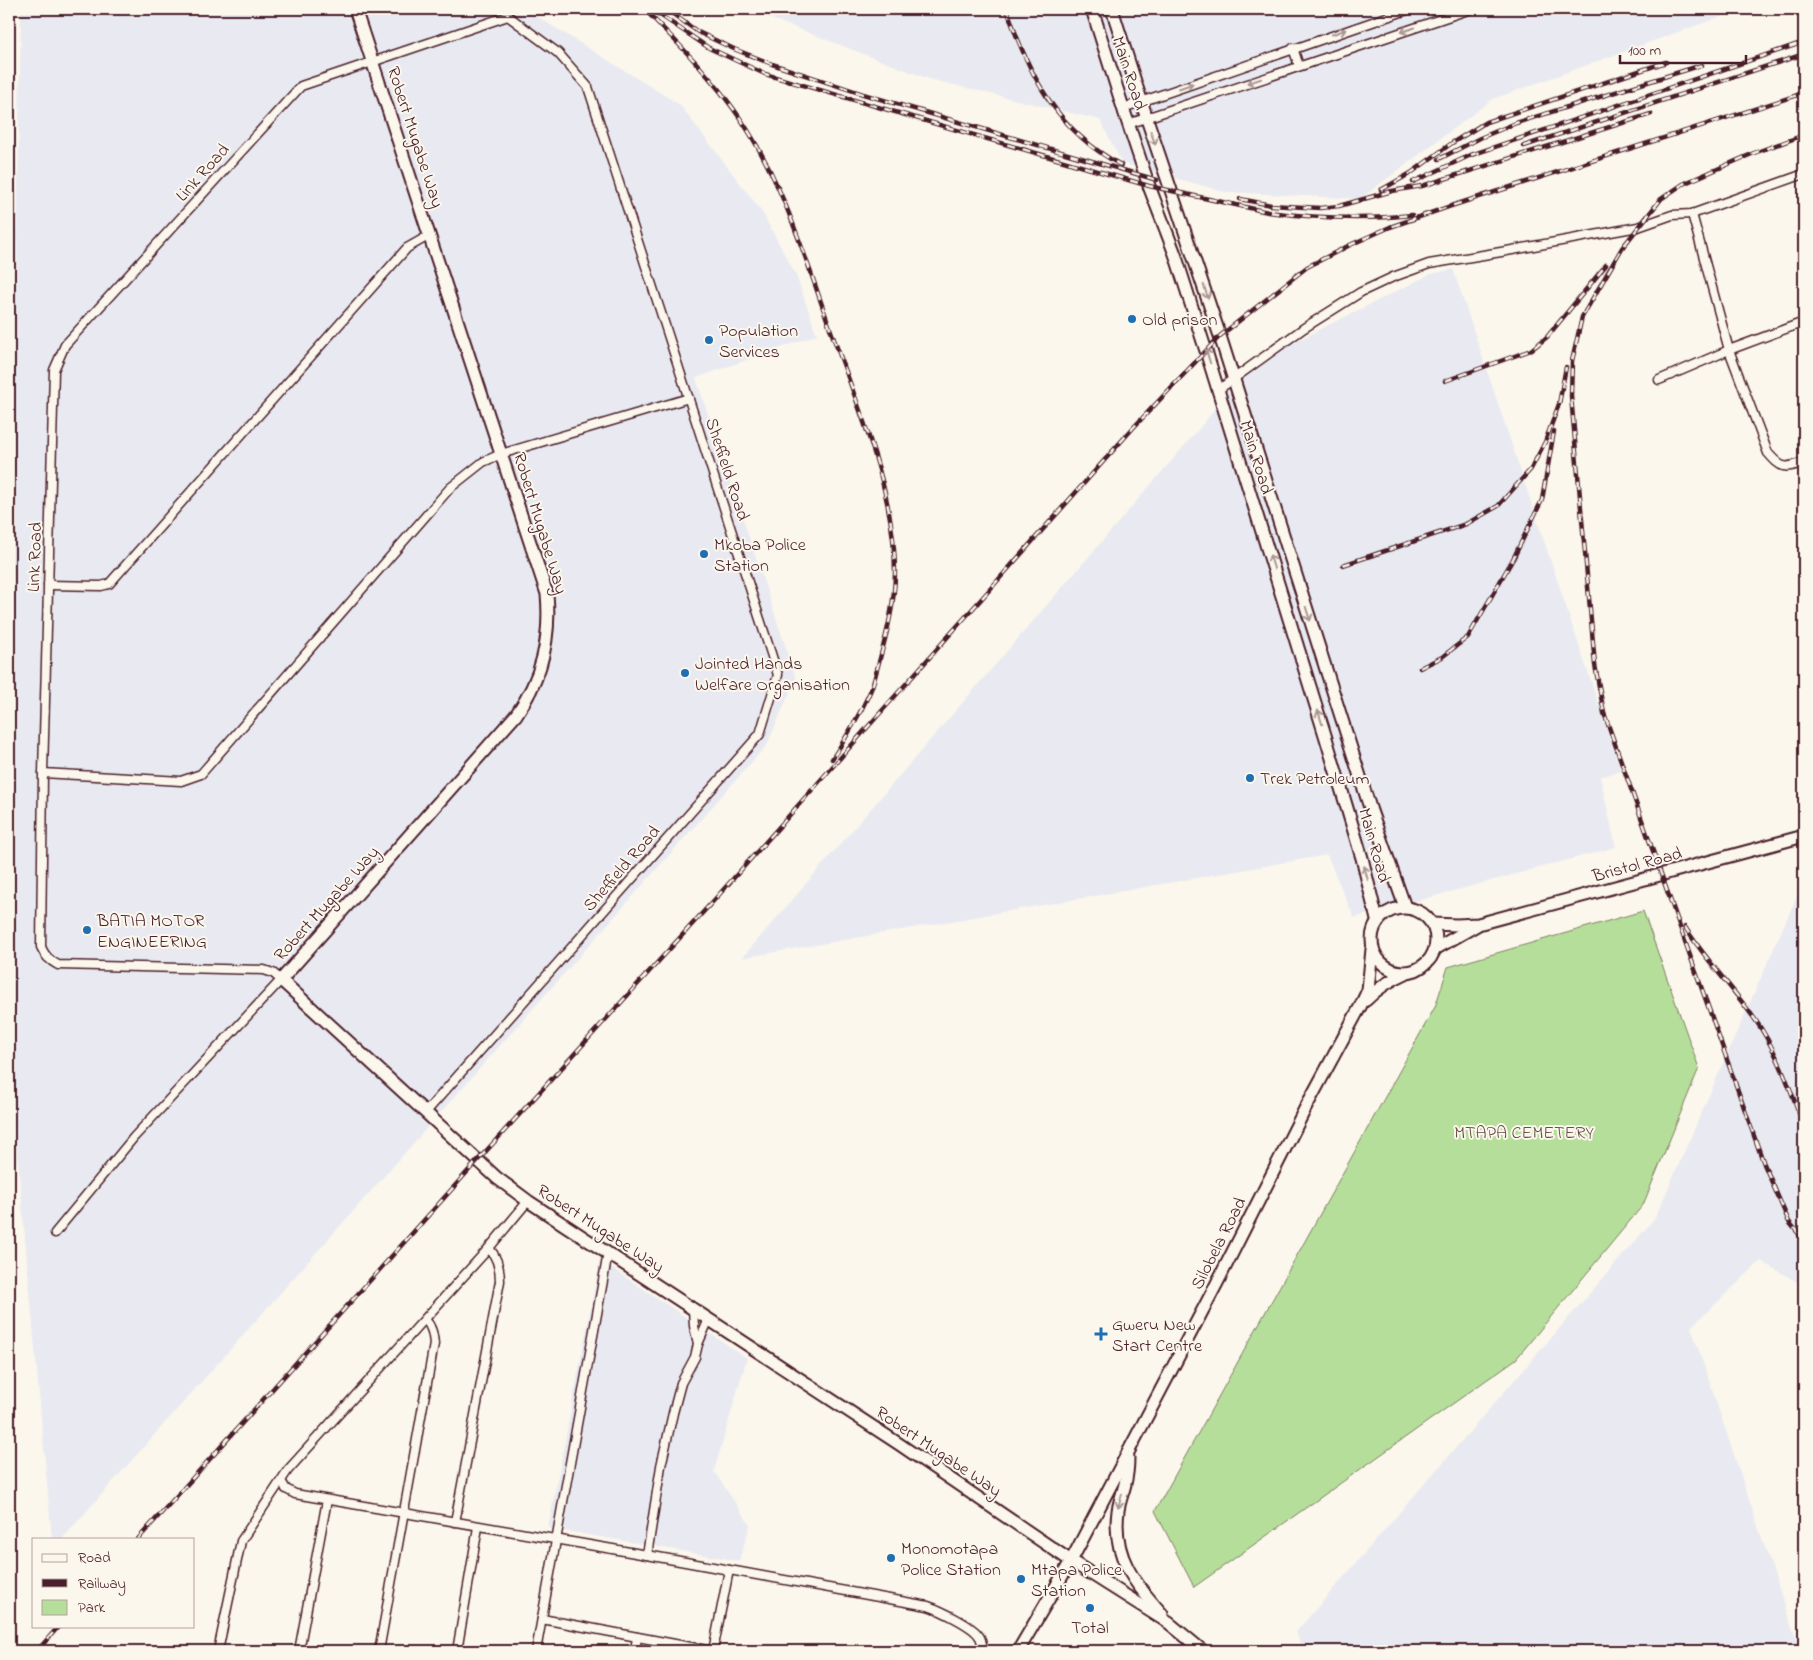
<svg xmlns="http://www.w3.org/2000/svg" width="1813" height="1660" font-family="'Indie Flower',sans-serif">
  <rect width="100%" height="100%" fill="#fbf7ec"/>
  <filter id="ink" filterUnits="userSpaceOnUse"><feTurbulence type="fractalNoise" baseFrequency=".02" numOctaves="2"/><feDisplacementMap in="SourceGraphic" scale="10" xChannelSelector="R" yChannelSelector="G"/><feConvolveMatrix kernelMatrix="1 2 1 2 8 2 1 2 1" color-interpolation-filters="sRGB"/></filter>
  <g filter="url(#ink)">
    <g fill="#e9eaf1">
      <polygon points="21,9 525,9 680,105 762,212 796,275 817,335 696,378 796,678 767,745 62,1539 52,1539 9,1060 9,703"/>
      <polygon points="746,9 1742,9 1493,99 1360,199 1225,192 1122,163 1100,120 929,79"/>
      <polygon points="1453,269 1621,771 1600,777 1616,847 1354,918 1327,855 742,958 1204,423 1246,366 1431,274"/>
      <polygon points="1804,880 1804,1286 1761,1261 1691,1327 1800,1651 1303,1651 1296,1632 1655,1218"/>
      <polygon points="600,1260 747,1358 714,1471 750,1525 739,1561 548,1528"/>
    </g>
    <polygon fill="#b5de9b" stroke="#807e63" points="1643,911 1699,1068 1643,1205 1516,1359 1194,1587 1155,1511 1435,1007 1448,967"/>
    <g fill="none" stroke-linecap="round" stroke-linejoin="round">
      <g stroke="#4a1f2b" stroke-width="11">
        <g id="street">
          <polyline points="1293,48 1299,66"/>
          <polyline points="1123,108 1410,9"/>
          <polyline points="1128,124 1471,9"/>
          <path d="M1692,214L1729,350L1768,453C1782,469 1784,469 1804,462"/>
          <polyline points="1659,380 1729,350 1804,322"/>
          <polyline points="1218,390 1304,328 1361,292 1393,277 1429,264 1501,252 1638,227 1672,215 1692,214 1804,174"/>
          <polyline points="48,585 101,586 109,584 407,248 430,235"/>
          <polyline points="43,773 181,781 201,774 450,488 483,462 501,454 689,398"/>
          <path d="M55,1233L134,1137L281,980L273,973L264,970L58,965C49,960 45,956 41,947L43,773L54,370L65,345L301,86L508,16L558,53L588,87L778,675L760,734L426,1112"/>
          <polyline points="698,1344 709,1319"/>
          <path d="M281,1481L286,1489L295,1494L647,1555L928,1606C940,1610 973,1626 979,1636C983,1641 982,1646 982,1651"/>
          <path d="M455,1522L500,1281C500,1269 498,1258 489,1248"/>
          <polyline points="647,1555 661,1466 673,1413 681,1383 695,1357 698,1344 694,1326 693,1309"/>
          <polyline points="542,1619 712,1651"/>
          <polyline points="218,1651 241,1541 288,1470 489,1248 528,1201"/>
          <polyline points="299,1651 327,1500"/>
          <path d="M379,1651L434,1344C433,1334 432,1327 425,1319"/>
          <polyline points="457,1651 478,1527"/>
          <polyline points="536,1651 608,1253"/>
          <polyline points="635,1651 637,1637"/>
          <polyline points="713,1651 729,1570"/>
        </g>
      </g>
      <g stroke="#4a1f2b" stroke-width="15">
        <g id="secondary">
          <path d="M355,9L547,594C551,639 542,678 516,715L281,980L497,1178L528,1201L899,1444L1071,1561L1169,1623L1203,1651"/>
          <polyline points="1092,9 1125,114 1149,186 1175,254 1206,351 1325,735 1362,858 1377,920"/>
          <polyline points="1112,9 1147,119 1220,336 1371,811 1405,907"/>
          <circle cx="1404" cy="940" r="32"/>
          <polyline points="1432,924 1457,925 1478,924 1804,836"/>
          <polyline points="1435,949 1477,925"/>
          <path d="M1366,1000C1378,988 1390,980 1406,973"/>
          <path d="M1128,1457C1128,1467 1127,1476 1125,1484C1123,1493 1119,1502 1118,1511C1112,1556 1134,1582 1162,1614"/>
          <polyline points="1018,1651 1071,1561 1217,1283 1306,1107 1360,1007 1368,990 1372,949"/>
        </g>
      </g>
      <use href="#street" stroke="#fbf7ec" stroke-width="8"/>
      <use href="#secondary" stroke="#fbf7ec" stroke-width="11"/>
      <g stroke="#4a1f2b" stroke-width="4.5">
        <g id="rail">
          <path d="M644,9C680,45 713,78 742,121C784,185 806,260 831,331C858,406 895,492 895,572C895,602 887,633 879,662C876,672 874,684 869,694C859,716 846,738 832,759"/>
          <path d="M651,9L709,48L765,74L1149,186L1268,212C1315,218 1365,220 1412,215"/>
          <polyline points="666,9 698,32 734,49 772,64 863,94 1157,180"/>
          <path d="M1007,9C1028,74 1058,132 1121,165"/>
          <polyline points="1804,135 1754,153 1683,184 1661,199 1622,248 1582,317 1572,361 1571,396 1595,665 1604,713 1764,1164 1789,1222 1804,1240"/>
          <polyline points="1524,146 1804,54"/>
          <polyline points="1439,159 1480,138 1516,123 1702,65"/>
          <polyline points="1413,182 1471,155 1804,42"/>
          <polyline points="1381,190 1411,173 1452,143 1486,122 1666,62"/>
          <polyline points="1240,199 1271,205 1320,208 1339,206 1392,191 1422,186 1651,114"/>
          <polyline points="1445,381 1531,350 1547,337 1606,265"/>
          <polyline points="1343,565 1466,524 1498,506 1531,469 1545,442 1559,404 1566,367"/>
          <polyline points="1420,668 1442,657 1468,637 1513,559 1542,500 1554,431"/>
          <path d="M1685,927C1705,959 1732,987 1754,1018C1777,1050 1790,1089 1804,1126"/>
          <polyline points="138,1539 478,1160 716,898 1133,428 1220,336 1307,267 1350,245 1390,227 1451,206 1804,93"/>
          <polyline points="37,1651 59,1626"/>
        </g>
      </g>
      <use href="#rail" stroke="#fbf7ec" stroke-width="2.5" stroke-dasharray="8" stroke-linecap="butt"/>
    </g>
    <defs><path id="oneway-shaft" d="M-6 0H5M1.5-3L5.5 0L1.5 3" fill="none" stroke-width="1.6" stroke-linecap="round" stroke-linejoin="round" transform="scale(1.25)"/></defs>
    <g stroke="#ab9695">
      <use href="#oneway-shaft" transform="translate(1408 30) rotate(161)"/>
      <use href="#oneway-shaft" transform="translate(1339 32) rotate(-19)"/>
      <use href="#oneway-shaft" transform="translate(1254 81) rotate(162)"/>
      <use href="#oneway-shaft" transform="translate(1186 86) rotate(-19)"/>
      <use href="#oneway-shaft" transform="translate(1153 138) rotate(71)"/>
      <use href="#oneway-shaft" transform="translate(1206 292) rotate(72)"/>
      <use href="#oneway-shaft" transform="translate(1208 356) rotate(-107)"/>
      <use href="#oneway-shaft" transform="translate(1272 562) rotate(-107)"/>
      <use href="#oneway-shaft" transform="translate(1308 614) rotate(72)"/>
      <use href="#oneway-shaft" transform="translate(1320 717) rotate(-107)"/>
      <use href="#oneway-shaft" transform="translate(1366 873) rotate(-105)"/>
      <use href="#oneway-shaft" transform="translate(1120 1501) rotate(105)"/>
    </g>
  </g>
  <g fill="#1f6fb2" stroke="#fbf7ec" stroke-width="2">
    <circle cx="1132" cy="319" r="5"/>
    <circle cx="709" cy="340" r="5"/>
    <circle cx="704" cy="554" r="5"/>
    <circle cx="685" cy="673" r="5"/>
    <circle cx="1250" cy="778" r="5"/>
    <circle cx="87" cy="930" r="5"/>
    <path d="M1098.5 1326.5h5v5h5v5h-5v5h-5v-5h-5v-5h5z"/>
    <circle cx="891" cy="1558" r="5"/>
    <circle cx="1021" cy="1579" r="5"/>
    <circle cx="1090" cy="1608" r="5"/>
  </g>
  <g text-anchor="middle" stroke-width="4" stroke-linejoin="round" paint-order="stroke">
    <g font-size="18" fill="#4a1f2b" stroke="#fbf7ec">
      <text transform="translate(1130 73) rotate(72)" y="6">Main Road</text>
      <text transform="translate(416 137) rotate(72)" y="6">Robert Mugabe Way</text>
      <text transform="translate(202 172) rotate(-48)" y="6">Link Road</text>
      <text transform="translate(1257 457) rotate(73)" y="6">Main Road</text>
      <text transform="translate(728 469) rotate(72)" y="6">Sheffield Road</text>
      <text transform="translate(541 523) rotate(73)" y="6">Robert Mugabe Way</text>
      <text transform="translate(34 557) rotate(-88)" y="6">Link Road</text>
      <text transform="translate(1375 845) rotate(74)" y="6">Main Road</text>
      <text transform="translate(1637 864) rotate(-15)" y="6">Bristol Road</text>
      <text transform="translate(621 868) rotate(-49)" y="6">Sheffield Road</text>
      <text transform="translate(326 903) rotate(-48)" y="6">Robert Mugabe Way</text>
      <text transform="translate(601 1228) rotate(33)" y="6">Robert Mugabe Way</text>
      <text transform="translate(1218 1243) rotate(-63)" y="6">Silobela Road</text>
      <text transform="translate(939 1451) rotate(34)" y="6">Robert Mugabe Way</text>
    </g>
    <g font-size="18" fill="#4a1f2b" stroke="#fbf7ec" text-anchor="start">
      <text x="1142" y="325">Old prison</text>
      <text x="719" y="336">Population<tspan x="719" dy="21">Services</tspan></text>
      <text x="714" y="550">Mkoba Police<tspan x="714" dy="21">Station</tspan></text>
      <text x="695" y="669">Jointed Hands<tspan x="695" dy="21">Welfare Organisation</tspan></text>
      <text x="1260" y="784">Trek Petroleum</text>
      <text x="97" y="926">BATIA MOTOR<tspan x="97" dy="21">ENGINEERING</tspan></text>
      <text x="1112" y="1330">Gweru New<tspan x="1112" dy="21">Start Centre</tspan></text>
      <text x="901" y="1554">Monomotapa<tspan x="901" dy="21">Police Station</tspan></text>
      <text x="1031" y="1575">Mtapa Police<tspan x="1031" dy="21">Station</tspan></text>
      <text x="1090" y="1633" text-anchor="middle">Total</text>
    </g>
    <g font-size="18" fill="#654f47" stroke="#fbf7ec">
      <text x="1524" y="1138">MTAPA CEMETERY</text>
    </g>
  </g>
  <rect width="1813" height="1660" fill="none" stroke="#fbf7ec" stroke-width="30"/>
  <rect x="15" y="15" width="1783" height="1630" fill="none" stroke="#4a1f2b" stroke-width="2" filter="url(#ink)"/>
  <rect x="32" y="1538" width="162" height="90" fill="#fbf7ec" stroke="#b4a19f"/>
  <rect x="42" y="1554" width="25" height="8" fill="#fbf7ec" stroke="#b4a19f"/>
  <text x="78" y="1562" font-size="15" fill="#4a1f2b">Road</text>
  <rect x="42" y="1579" width="25" height="8" fill="#4a1f2b" stroke="#b4a19f"/>
  <text x="78" y="1588" font-size="15" fill="#4a1f2b">Railway</text>
  <rect x="42" y="1600" width="25" height="15" fill="#b5de9b" stroke="#b4a19f"/>
  <text x="78" y="1612" font-size="15" fill="#4a1f2b">Park</text>
  <path d="M1620 55v8h126v-8" fill="none" stroke="#4a1f2b" stroke-width="2.5"/>
  <text x="1628" y="55" font-size="15" fill="#4a1f2b" stroke="#fbf7ec" stroke-width="4" paint-order="stroke">100 m</text>
</svg>
